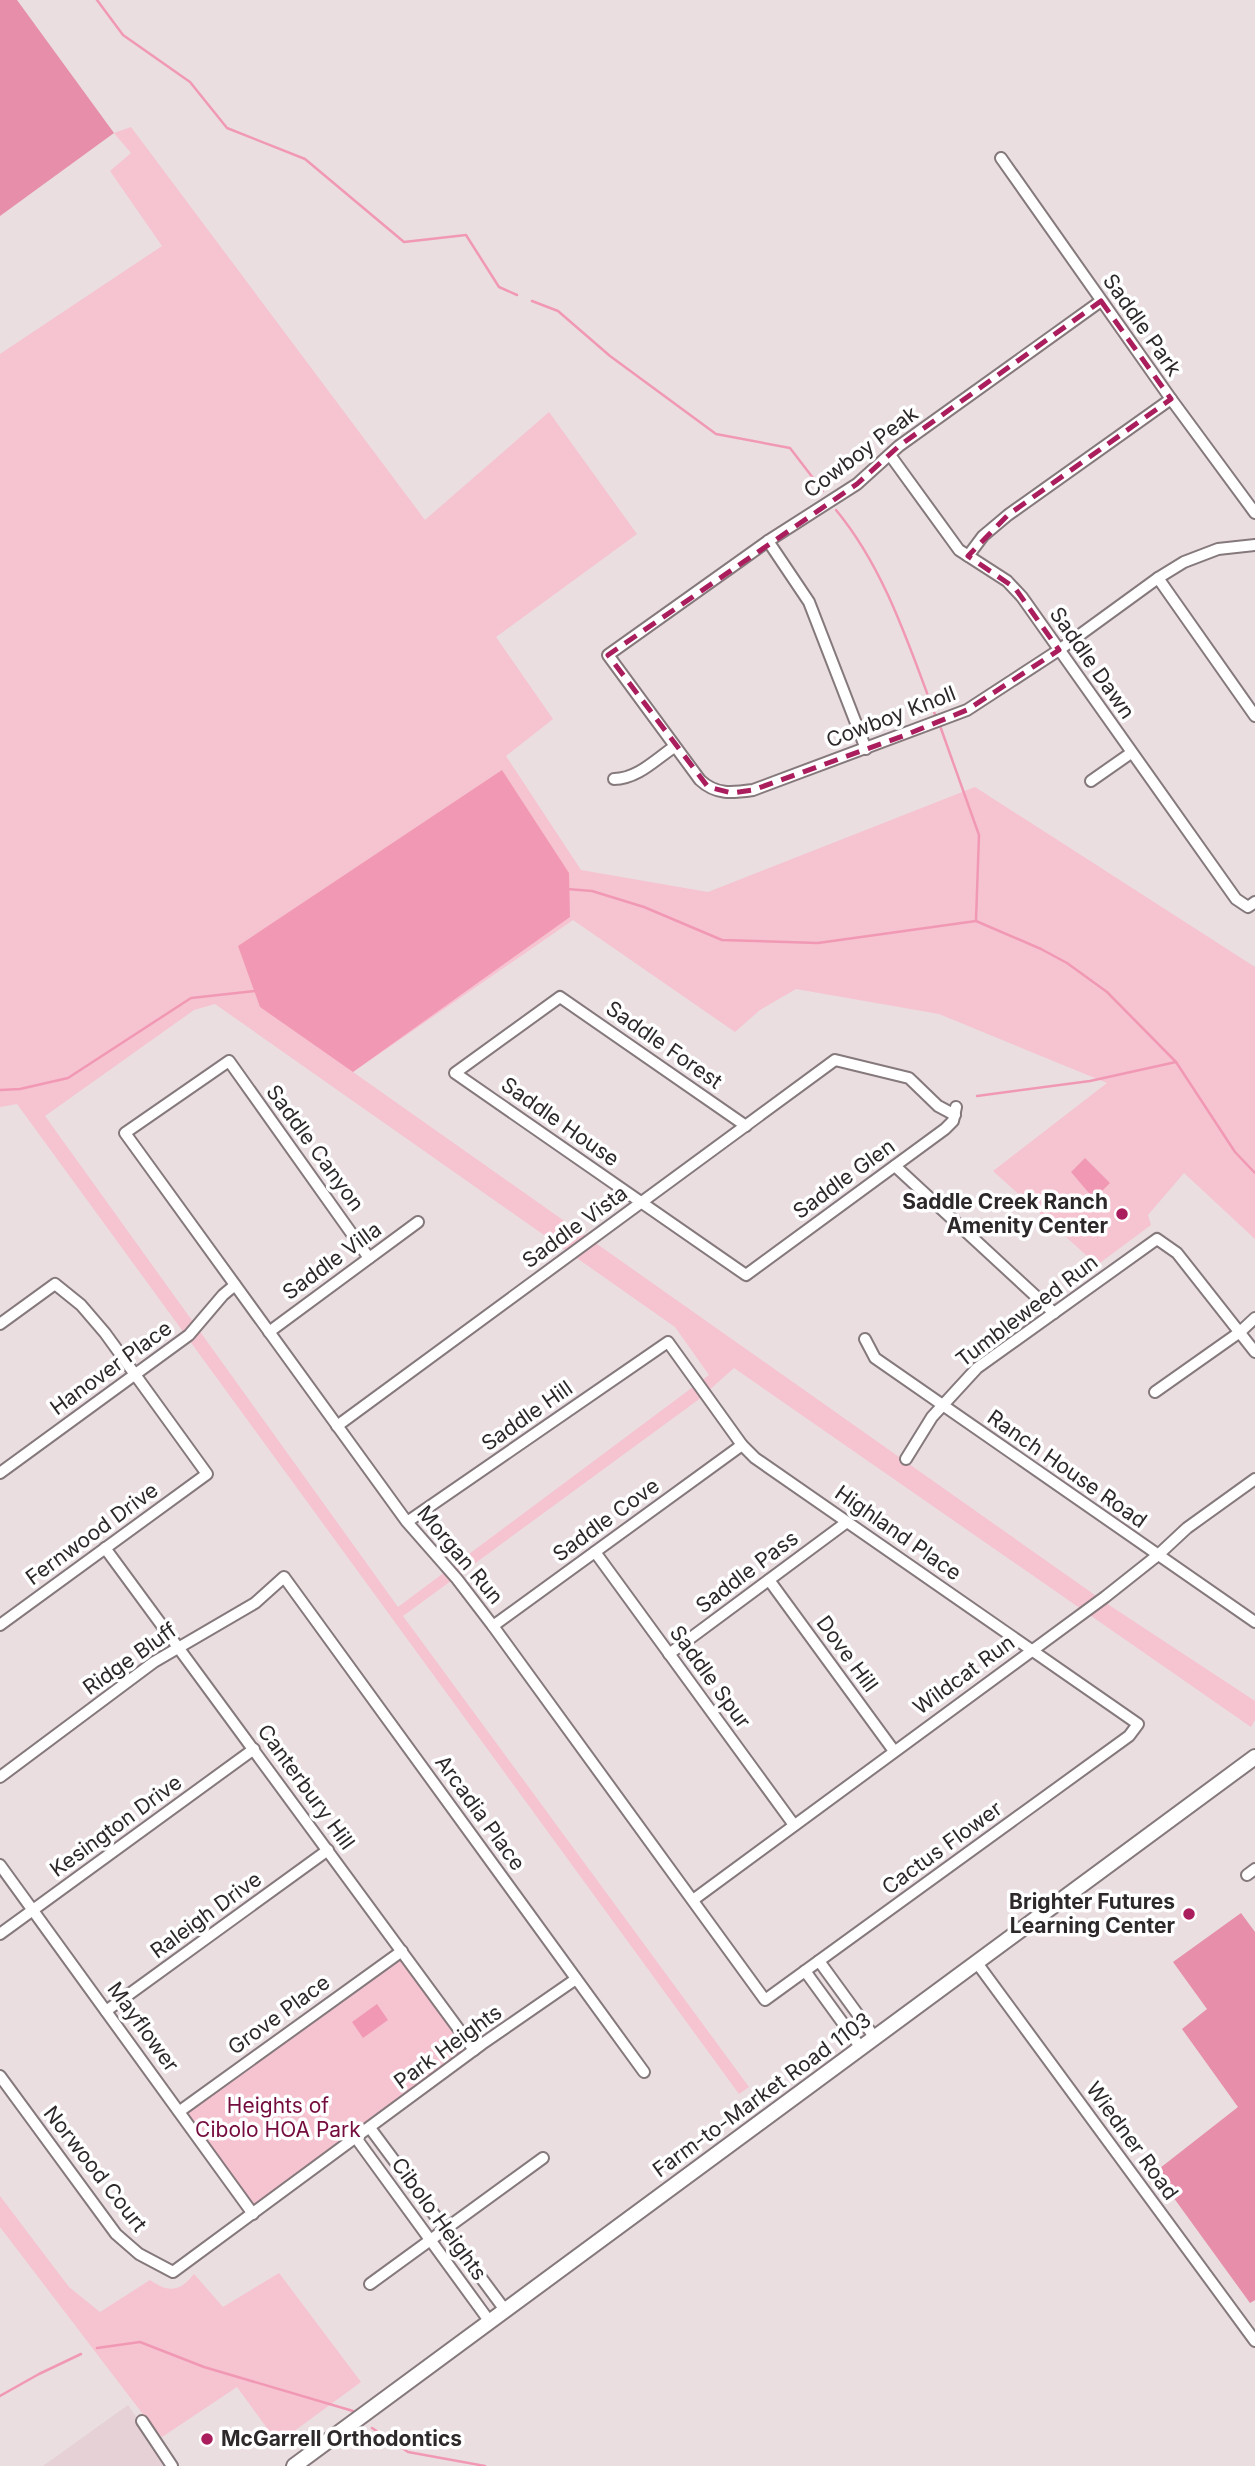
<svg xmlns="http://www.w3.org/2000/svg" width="1255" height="2466" font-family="Inter,sans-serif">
  <rect width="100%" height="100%" fill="#eadee1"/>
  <polygon fill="#e5d1d6" points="128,2405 170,2466 43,2466"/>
  <g fill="#f6c3d1" fill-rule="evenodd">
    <path d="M131,127L425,520L549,412L637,534L496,637L553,719L506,756L581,870L708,892L975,787L1255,967V1239L1184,1173L1148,1215L1151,1225L1097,1265L993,1171L1107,1083L939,1014L796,989L760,1010L735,1032L573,920L353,1072L1109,1605L1255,1701V1720L1251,1727L734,1368L698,1400L403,1616L749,2087L739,2094L17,1104L0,1107V354L162,246L110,171L131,153L114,133ZM215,1004L675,1327L709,1375L398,1607L45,1116L194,1010Z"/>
    <polygon points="402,1951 474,2050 253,2214 180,2111"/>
    <path d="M0,2196L69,2287L100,2312L150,2280C168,2293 180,2292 194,2274L223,2307L279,2273L361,2382L278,2443L237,2387L162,2437L142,2413L0,2227Z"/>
  </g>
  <g fill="#e68eaa">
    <polygon points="0,0 17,0 114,133 0,216"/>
    <polygon points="1241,1913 1255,1932 1255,2300 1250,2303 1155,2172 1238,2107 1182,2029 1207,2009 1173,1962"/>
  </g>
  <g fill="#f199b4">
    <polygon points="502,770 569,873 570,917 353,1072 260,1007 238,946"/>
    <polygon points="1085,1158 1110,1183 1094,1199 1071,1172"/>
    <polygon points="377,2004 388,2020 363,2038 352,2022"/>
  </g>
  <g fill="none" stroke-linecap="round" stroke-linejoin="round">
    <g stroke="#f199b4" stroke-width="2.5">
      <polyline points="97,0 123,35 190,82 227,128 305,159 404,242 466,235 499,287 517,295"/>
      <polyline points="532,301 558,311 610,356 716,434 790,448 823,491"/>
      <path d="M836,510C885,569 909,646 936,717"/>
      <polyline points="939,723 979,835 976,920"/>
      <polyline points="567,889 592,891 644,907 722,940 818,943 976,921 1041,949 1067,963 1107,992 1176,1062 1235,1152 1255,1173"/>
      <polyline points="0,1090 20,1089 68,1078 191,998 255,991"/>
      <polyline points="977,1096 1090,1081 1176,1062"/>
      <polyline points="97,2348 140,2342 204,2367 353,2411"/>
      <polyline points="0,2396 39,2374 81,2354"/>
      <polyline points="372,2428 408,2452 485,2466"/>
    </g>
    <g stroke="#85797c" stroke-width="14">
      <g id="minor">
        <polyline points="1001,158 1171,399 1255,513"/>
        <path d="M1101,301L899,446L857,484L768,541L608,655L700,780C716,795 732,793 753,790L967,710L1059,650L1158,578L1184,562L1218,549L1255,545"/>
        <polyline points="890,455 959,550 1007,581 1022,597 1236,899 1248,907 1255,902"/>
        <polyline points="768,541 809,602 866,749"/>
        <polyline points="968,556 983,536 1008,515 1171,399"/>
        <polyline points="1158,578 1255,716"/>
        <path d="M614,779C637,779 655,760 674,747"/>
        <polyline points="1091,781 1131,753"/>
        <polyline points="746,1126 560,997 455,1073 746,1275 945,1129 953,1121 956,1107"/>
        <polyline points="895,1166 1054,1313"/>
        <polyline points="369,1258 229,1061 125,1133 407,1522 457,1579 493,1626 765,2000 1129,1736 1138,1724 755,1458 742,1445 668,1342 407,1522"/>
        <polyline points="0,1324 55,1284 81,1305 105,1333 207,1474 0,1625"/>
        <polyline points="269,1332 418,1222"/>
        <polyline points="865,1339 875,1358 1255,1622"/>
        <polyline points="1155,1392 1240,1332 1255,1318"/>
        <polyline points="337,1426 835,1060 909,1078 938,1106 955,1115"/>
        <polyline points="906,1459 932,1417 977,1368 1157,1239 1177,1253 1255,1352"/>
        <polyline points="0,1473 189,1335 223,1295 235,1285"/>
        <polyline points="105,1548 474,2050"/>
        <polyline points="595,1552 794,1825"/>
        <polyline points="769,1580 894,1751"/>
        <polyline points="493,1626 742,1445"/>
        <polyline points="669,1654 847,1522"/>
        <polyline points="0,1777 154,1662 255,1603 284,1577 644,2072"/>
        <polyline points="0,1865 253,2214"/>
        <polyline points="1247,1875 1255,1869"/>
        <polyline points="693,1900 1105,1597 1158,1555 1187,1528 1255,1479"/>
        <polyline points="0,1934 254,1749"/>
        <polyline points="819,1961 875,2038"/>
        <polyline points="977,1963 1255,2341"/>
        <polyline points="805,1971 861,2048"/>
        <polyline points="106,2011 328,1850"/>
        <polyline points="0,2076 116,2234 139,2254 173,2272 482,2044 576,1979"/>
        <polyline points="180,2111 402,1951"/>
        <polyline points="370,2128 505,2310"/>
        <polyline points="356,2138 490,2322"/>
        <polyline points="370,2284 543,2158"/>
        <polyline points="142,2421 172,2466"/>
      </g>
    </g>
    <g stroke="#85797c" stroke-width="18">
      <polyline id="major" points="294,2466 1255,1757"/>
    </g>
    <use href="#minor" stroke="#fff" stroke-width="10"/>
    <use href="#major" stroke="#fff" stroke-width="14"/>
  </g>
  <path fill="none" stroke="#ab1e5e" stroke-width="5" stroke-dasharray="14 9" stroke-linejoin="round" d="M1101,301L1171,399L1008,515L968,556L1015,588L1059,650L967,710L903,736L753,790L732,793L708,787L608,655L857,484L899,446Z"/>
  <g fill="#ab1e5e" stroke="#fff" stroke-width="2.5">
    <circle cx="1122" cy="1214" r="7"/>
    <circle cx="1189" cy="1914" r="7"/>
    <circle cx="207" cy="2439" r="7"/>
  </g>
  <g text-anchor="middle" stroke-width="7" stroke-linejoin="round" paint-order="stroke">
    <g font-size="21" fill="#2d292a" stroke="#fff">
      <text transform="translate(1142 325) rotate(55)" y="7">Saddle Park</text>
      <text transform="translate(861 452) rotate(-37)" y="7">Cowboy Peak</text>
      <text transform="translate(1092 663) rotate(55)" y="7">Saddle Dawn</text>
      <text transform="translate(891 717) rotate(-21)" y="7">Cowboy Knoll</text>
      <text transform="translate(664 1045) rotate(35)" y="7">Saddle Forest</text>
      <text transform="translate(560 1122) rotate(35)" y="7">Saddle House</text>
      <text transform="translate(315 1148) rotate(54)" y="7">Saddle Canyon</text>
      <text transform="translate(844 1179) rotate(-36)" y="7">Saddle Glen</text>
      <text transform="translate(575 1227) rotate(-36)" y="7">Saddle Vista</text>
      <text transform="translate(332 1261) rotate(-36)" y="7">Saddle Villa</text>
      <text transform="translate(1027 1311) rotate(-37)" y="7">Tumbleweed Run</text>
      <text transform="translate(111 1368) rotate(-36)" y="7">Hanover Place</text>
      <text transform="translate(527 1416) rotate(-35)" y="7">Saddle Hill</text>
      <text transform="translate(1067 1469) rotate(35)" y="7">Ranch House Road</text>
      <text transform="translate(606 1520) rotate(-36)" y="7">Saddle Cove</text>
      <text transform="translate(898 1533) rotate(35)" y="7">Highland Place</text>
      <text transform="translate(92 1534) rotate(-36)" y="7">Fernwood Drive</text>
      <text transform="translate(460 1555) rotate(50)" y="7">Morgan Run</text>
      <text transform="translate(747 1572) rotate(-37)" y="7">Saddle Pass</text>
      <text transform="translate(847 1654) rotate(54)" y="7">Dove Hill</text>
      <text transform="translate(130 1659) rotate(-35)" y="7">Ridge Bluff</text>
      <text transform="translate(964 1675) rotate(-36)" y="7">Wildcat Run</text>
      <text transform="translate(710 1677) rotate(54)" y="7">Saddle Spur</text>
      <text transform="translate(306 1787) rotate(54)" y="7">Canterbury Hill</text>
      <text transform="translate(480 1813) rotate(54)" y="7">Arcadia Place</text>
      <text transform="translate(116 1826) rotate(-36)" y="7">Kesington Drive</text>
      <text transform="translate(942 1848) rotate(-36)" y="7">Cactus Flower</text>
      <text transform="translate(206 1915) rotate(-36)" y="7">Raleigh Drive</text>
      <text transform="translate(279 2015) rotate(-36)" y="7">Grove Place</text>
      <text transform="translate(143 2027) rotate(54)" y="7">Mayflower</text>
      <text transform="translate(448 2047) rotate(-36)" y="7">Park Heights</text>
      <text transform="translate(762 2095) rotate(-36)" y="7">Farm-to-Market Road 1103</text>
      <text transform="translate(1132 2141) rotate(54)" y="7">Wiedner Road</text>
      <text transform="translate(95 2169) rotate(52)" y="7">Norwood Court</text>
      <text transform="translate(439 2219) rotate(54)" y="7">Cibolo Heights</text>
    </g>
    <g font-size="21" font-weight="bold" fill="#2d292a" stroke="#fff" text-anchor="end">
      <text x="1108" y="1209">Saddle Creek Ranch<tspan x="1108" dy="24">Amenity Center</tspan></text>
      <text x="1175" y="1909">Brighter Futures<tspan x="1175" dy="24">Learning Center</tspan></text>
      <text x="221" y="2446" text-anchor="start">McGarrell Orthodontics</text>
    </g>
    <g font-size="21" fill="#750c3e" stroke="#fff">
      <text x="278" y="2113">Heights of<tspan x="278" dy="24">Cibolo HOA Park</tspan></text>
    </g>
  </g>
</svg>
